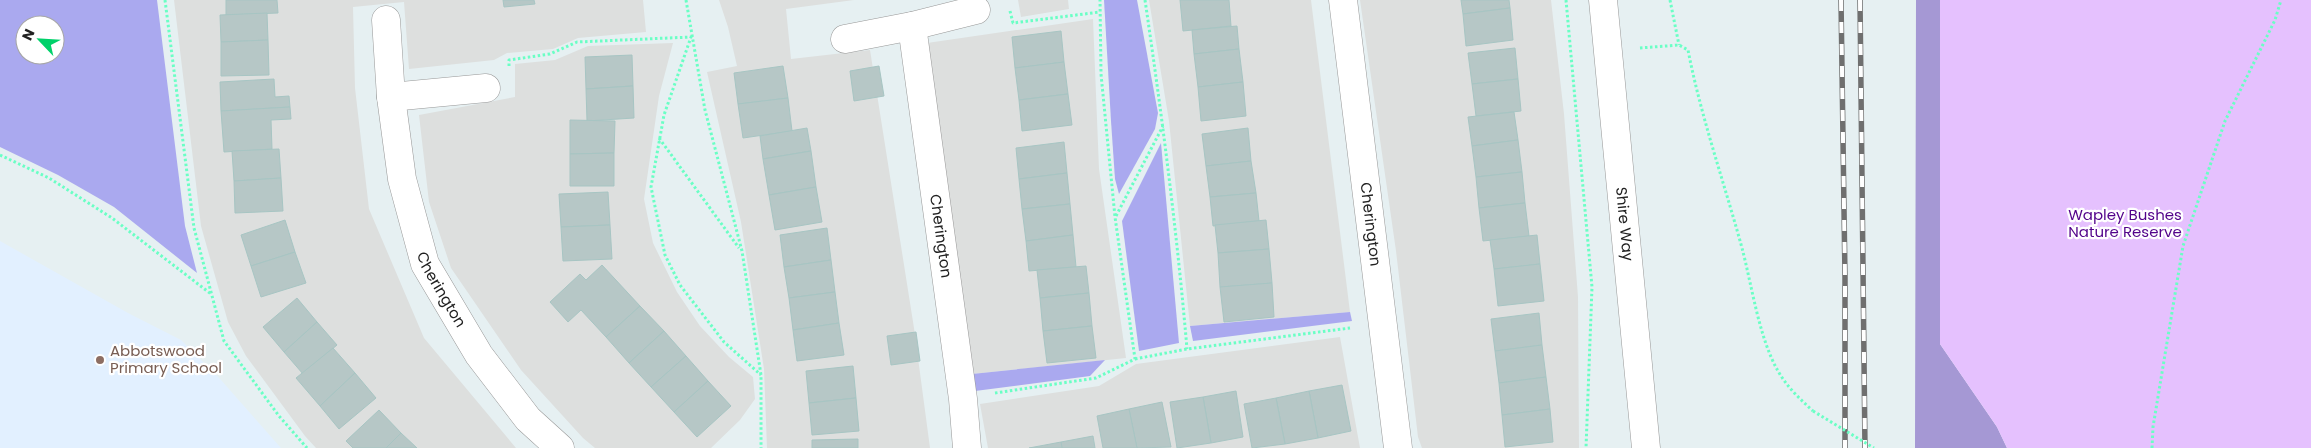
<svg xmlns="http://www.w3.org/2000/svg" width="2311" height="448" font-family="Poppins,sans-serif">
  <rect width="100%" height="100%" fill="#e6f0f2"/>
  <g fill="#dddfde">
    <polygon points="174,0 643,0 646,32 578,38 553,49 507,53 494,60 409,69 404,2 353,7 355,88 369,209 424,338 516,448 316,448 305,436 246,356 228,322 201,226"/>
    <polygon points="719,0 854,0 786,9 791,59 870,50 914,328 930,448 767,448 764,369 741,222 707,72 737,66 728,27"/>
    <polygon points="1018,0 1068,0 1069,9 1021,17"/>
    <polygon points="1149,0 1311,0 1350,312 1190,326 1169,121"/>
    <polygon points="1360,0 1551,0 1564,114 1578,297 1579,448 1422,448 1418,437 1396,251"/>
    <polygon points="1093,19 1099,169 1126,358 972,374 927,43"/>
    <polygon points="673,43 659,96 644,199 653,243 677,292 700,326 729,357 753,377 755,399 740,420 711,448 595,448 583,438 521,370 451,268 429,202 419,115 515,97 515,64 555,60 588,46"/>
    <polygon points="1340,337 1360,448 988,448 980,404 1099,386 1136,364"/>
  </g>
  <polygon fill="#e2f0ff" points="0,241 128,313 181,340 221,380 281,448 0,448"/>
  <g fill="#aaa9ef" fill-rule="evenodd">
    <path d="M0,0H157L185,226L197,273L114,207L58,175L0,147ZM25,25H55V55H25Z"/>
    <polygon points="1104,0 1137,0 1158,113 1155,129 1119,194 1115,179 1111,121"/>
    <polygon points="1161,143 1179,343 1139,351 1122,221"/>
    <polygon points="1350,312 1352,321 1193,341 1190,326"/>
    <polygon points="1105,360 1090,376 975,391 972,374"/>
  </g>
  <polygon fill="#a598d4" points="1916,0 1940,0 1940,344 1997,427 2007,448 1915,448"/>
  <polygon fill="#e5c1fe" points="1940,0 2311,0 2311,448 2007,448 1997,427 1940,344"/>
  <g fill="#b6c7c6" stroke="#a7c5c3">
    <polygon points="226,0 277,0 278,13 226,15"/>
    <polygon points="503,0 534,0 535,4 504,7"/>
    <polygon points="1180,0 1229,0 1231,26 1183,31"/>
    <polygon points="1461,0 1509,0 1510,8 1463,14"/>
    <polygon points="1510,8 1513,40 1466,46 1463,14"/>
    <polygon points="267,13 268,40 221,42 220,15"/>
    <polygon points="1237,26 1239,49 1194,54 1192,30"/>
    <polygon points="1061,31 1064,62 1015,68 1012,37"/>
    <polygon points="268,40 269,75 221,76 221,42"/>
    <polygon points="1515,48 1518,79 1472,84 1468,53"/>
    <polygon points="1239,49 1243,82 1198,87 1194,54"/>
    <polygon points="632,55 633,86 586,89 585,57"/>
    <polygon points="1064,62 1068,94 1019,100 1015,68"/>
    <polygon points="783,66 788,98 738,104 734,73"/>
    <polygon points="879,66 884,96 854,101 850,71"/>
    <polygon points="274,79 275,97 289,96 290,107 221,111 220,82"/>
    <polygon points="1518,79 1521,111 1476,116 1472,84"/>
    <polygon points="1243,82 1246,116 1201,121 1198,87"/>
    <polygon points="633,86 634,118 587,121 586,89"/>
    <polygon points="1068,94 1072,125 1022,131 1019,100"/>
    <polygon points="788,98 792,131 743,138 738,104"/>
    <polygon points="290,107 291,119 271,120 272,149 224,152 221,111"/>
    <polygon points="1514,112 1518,140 1472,146 1468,117"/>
    <polygon points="570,120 615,121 614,153 570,154"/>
    <polygon points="807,128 811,151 763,159 760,136"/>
    <polygon points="1248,128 1251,161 1206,166 1202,134"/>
    <polygon points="1518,140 1522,172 1476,177 1472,146"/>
    <polygon points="1064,142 1067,173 1019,179 1016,148"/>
    <polygon points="279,149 281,178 234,181 232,151"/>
    <polygon points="811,151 816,187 769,195 763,159"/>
    <polygon points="614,153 614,186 570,186 570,154"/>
    <polygon points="1251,161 1256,193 1210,197 1206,166"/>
    <polygon points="1522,172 1525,203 1479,208 1476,177"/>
    <polygon points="1067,173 1070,204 1022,209 1019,179"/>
    <polygon points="281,178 283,211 235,213 234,181"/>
    <polygon points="816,187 822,222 775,230 769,195"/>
    <polygon points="608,192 610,225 561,227 559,194"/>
    <polygon points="1256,193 1259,221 1213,226 1210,197"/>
    <polygon points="1525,203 1529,236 1483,241 1479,208"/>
    <polygon points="1070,204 1073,235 1026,241 1022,209"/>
    <polygon points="285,220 295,252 251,266 241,235"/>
    <polygon points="1266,220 1269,249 1218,253 1215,225"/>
    <polygon points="610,225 612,259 563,261 561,227"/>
    <polygon points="827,228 831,260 784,267 780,235"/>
    <polygon points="1073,235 1076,267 1029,271 1026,241"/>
    <polygon points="1537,235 1540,264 1494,269 1490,240"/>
    <polygon points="1269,249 1272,283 1220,287 1218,253"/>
    <polygon points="295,252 306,283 261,297 251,266"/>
    <polygon points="831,260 835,292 789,298 784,267"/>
    <polygon points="1540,264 1544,301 1498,306 1494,269"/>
    <polygon points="602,265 640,306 606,337 581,310 568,322 550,302 580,274 586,280"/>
    <polygon points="1086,266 1089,293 1040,298 1037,270"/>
    <polygon points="1272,283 1274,317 1224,322 1220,287"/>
    <polygon points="835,292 839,323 793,330 789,298"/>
    <polygon points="1089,293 1092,326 1043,331 1040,298"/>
    <polygon points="297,298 317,322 284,352 263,327"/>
    <polygon points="640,306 664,331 629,363 606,337"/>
    <polygon points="1539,313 1542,345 1495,351 1491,319"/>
    <polygon points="317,322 337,345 303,374 284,352"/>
    <polygon points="839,323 844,355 797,361 793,330"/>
    <polygon points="1092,326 1096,358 1047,363 1043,331"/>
    <polygon points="664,331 686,356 651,387 629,363"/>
    <polygon points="916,332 920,361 891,365 887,336"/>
    <polygon points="1542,345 1546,377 1499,383 1495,351"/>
    <polygon points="333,348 355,373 320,406 296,378"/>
    <polygon points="686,356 708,381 674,412 651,387"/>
    <polygon points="853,366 856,398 809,403 806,371"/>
    <polygon points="355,373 376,398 339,429 320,406"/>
    <polygon points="1546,377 1550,409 1502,415 1499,383"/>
    <polygon points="708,381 731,406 697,437 674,412"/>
    <polygon points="1342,385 1351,431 1318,438 1309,391"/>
    <polygon points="1236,391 1243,437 1211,443 1203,397"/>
    <polygon points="1309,391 1318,438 1285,444 1276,398"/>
    <polygon points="1203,397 1211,443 1177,448 1170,402"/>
    <polygon points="856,398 859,431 812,435 809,403"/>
    <polygon points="1276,398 1285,444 1252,448 1244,404"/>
    <polygon points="1162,402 1171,447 1137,448 1129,409"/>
    <polygon points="1129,409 1137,448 1103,448 1097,416"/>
    <polygon points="1550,409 1553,442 1505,447 1502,415"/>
    <polygon points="379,410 401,433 386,448 353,448 346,441"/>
    <polygon points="401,433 417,448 386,448"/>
    <polygon points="1093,436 1095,448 1062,448 1061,442"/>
    <polygon points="858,439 858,448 812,448 812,440"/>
    <polygon points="1061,442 1062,448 1029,448"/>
  </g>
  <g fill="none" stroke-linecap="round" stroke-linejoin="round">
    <g stroke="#989898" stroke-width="29">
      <g id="minor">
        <path id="s1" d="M1343,0L1398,448"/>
        <path id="s2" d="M1603,0L1646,448"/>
        <path id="s3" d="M386,20L391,97L402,179L425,264L479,355L528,419L560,448"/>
        <path id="s4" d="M912,26L963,399L967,448"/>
        <polyline points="845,39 912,26 976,10"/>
        <polyline points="391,97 486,88"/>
      </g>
    </g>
    <g stroke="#6affc5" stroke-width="3" stroke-dasharray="2.5 2.5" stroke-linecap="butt">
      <polyline points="165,0 194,228 224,341 279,416 307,448"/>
      <polyline points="686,0 705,110 742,251 761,375 761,448"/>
      <path d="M1145,0C1162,116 1177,232 1187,349"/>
      <polyline points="1566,0 1592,287 1586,448"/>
      <polyline points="1670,0 1679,45"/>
      <polyline points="1010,11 1013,23 1100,12"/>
      <path d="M1640,48L1679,45L1688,50C1701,117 1724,182 1742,248C1752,286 1759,338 1778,371C1787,387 1800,399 1813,411"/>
      <polyline points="509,66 509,60 550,54 577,42 691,37 664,115 651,187 665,255 680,285 724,342 761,375"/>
      <polyline points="659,138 739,248"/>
      <polyline points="0,155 49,178 112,218 211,294"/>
      <polyline points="1116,216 1163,126"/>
      <polyline points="1135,359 1187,349 1350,328"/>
      <polyline points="995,393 1096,378 1135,359 1115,217 1101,74 1100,0"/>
      <polyline points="2152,448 2153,427 2183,246 2225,121 2275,20 2281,0"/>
    </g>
    <use href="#minor" stroke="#fff" stroke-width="28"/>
    <g stroke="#6f6f6f" stroke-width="5.5">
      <g id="rail">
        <polyline points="1841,0 1845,278 1845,448"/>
        <polyline points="1860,0 1865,448"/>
      </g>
    </g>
    <use href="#rail" stroke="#fff" stroke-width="4" stroke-dasharray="11" stroke-linecap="butt"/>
    <polyline stroke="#6affc5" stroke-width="3" stroke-dasharray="2.5 2.5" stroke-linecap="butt" points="1813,411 1874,448"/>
  </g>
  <circle fill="#8d6e63" stroke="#fff" stroke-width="2" cx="100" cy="360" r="5"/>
  <g text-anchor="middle" stroke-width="4.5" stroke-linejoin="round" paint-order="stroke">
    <g font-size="15" fill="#52038a" stroke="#fff">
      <text x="2125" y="220">Wapley Bushes<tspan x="2125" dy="17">Nature Reserve</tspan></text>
    </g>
    <g font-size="15" fill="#212121" stroke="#fff">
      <text dy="5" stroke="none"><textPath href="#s1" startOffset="226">Cherington</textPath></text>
      <text dy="5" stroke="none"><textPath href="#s2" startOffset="225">Shire Way</textPath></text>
      <text dy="5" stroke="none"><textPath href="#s4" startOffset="212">Cherington</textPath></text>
      <text dy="5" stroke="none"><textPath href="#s3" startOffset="278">Cherington</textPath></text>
    </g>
    <g font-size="15" fill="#785e54" stroke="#fff" text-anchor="start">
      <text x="110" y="356">Abbotswood<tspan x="110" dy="17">Primary School</tspan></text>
    </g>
  </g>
  <g transform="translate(40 40) rotate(295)"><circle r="24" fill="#ffffff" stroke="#a6a6a6"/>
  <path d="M0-4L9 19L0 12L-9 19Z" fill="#00d16a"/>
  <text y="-8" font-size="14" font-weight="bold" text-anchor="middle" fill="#212121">N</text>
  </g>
</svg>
